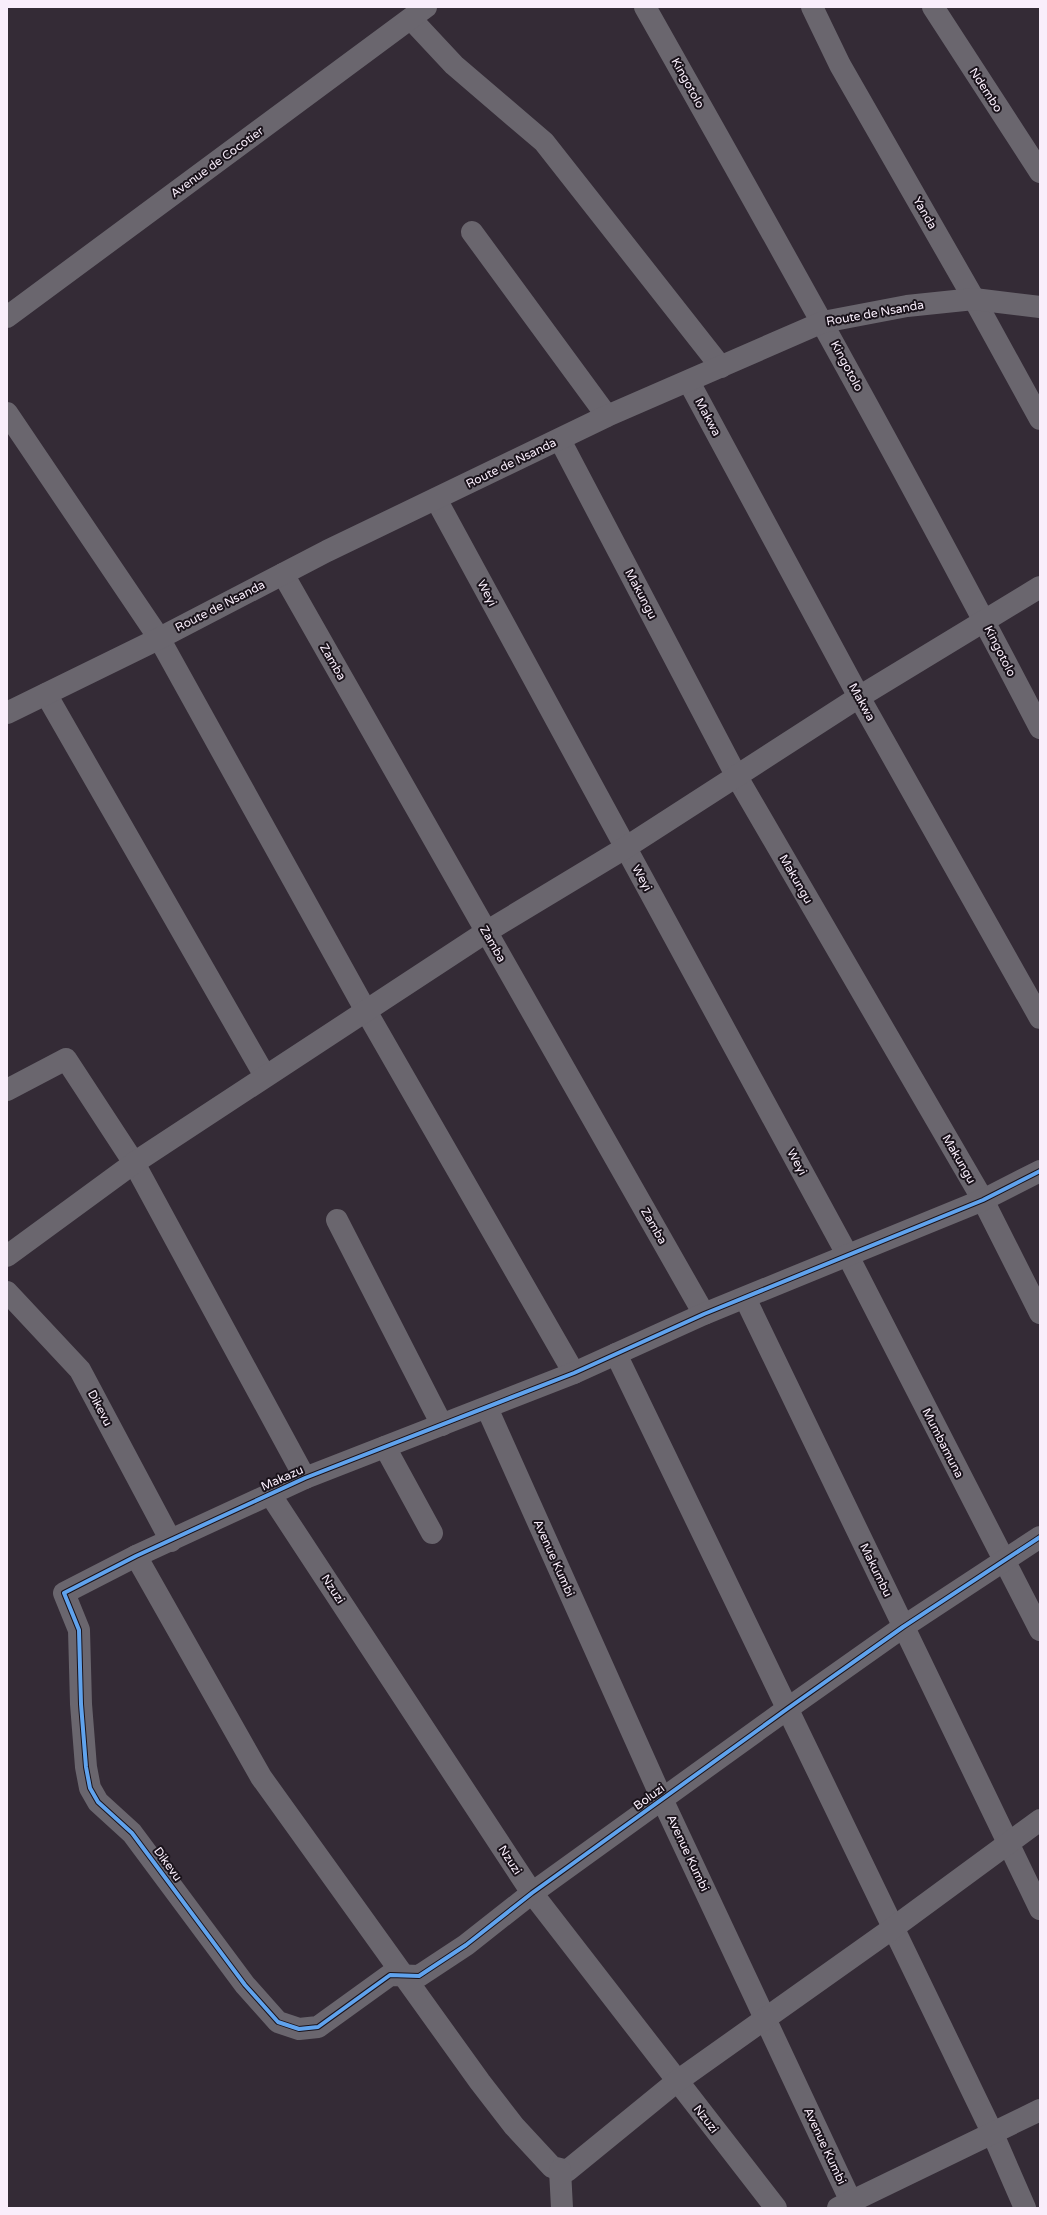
<svg xmlns="http://www.w3.org/2000/svg" width="1047" height="2215" font-family="'Varela Round',sans-serif">
  <rect width="100%" height="100%" fill="#342b36"/>
  <g fill="none" stroke-linecap="round" stroke-linejoin="round">
    <g stroke="#6a666e" stroke-width="22">
      <path d="M645,7C780,246 914,485 1040,728"/>
      <polyline points="812,7 840,65 974,299 1040,419"/>
      <polyline points="933,7 1040,172"/>
      <polyline points="411,19 454,65 544,142 721,367"/>
      <polyline points="472,232 607,416"/>
      <polyline points="7,317 426,7"/>
      <polyline points="689,382 859,697 1040,1018"/>
      <polyline points="7,413 159,638 366,1011 574,1373"/>
      <polyline points="560,440 737,777 983,1200 1040,1313"/>
      <polyline points="436,499 848,1256 1040,1630"/>
      <polyline points="283,574 704,1314"/>
      <polyline points="46,694 265,1076"/>
      <polyline points="7,713 154,641 327,551 607,416 823,322 907,306 974,299 1040,307"/>
      <polyline points="7,1090 66,1059 134,1163 305,1478"/>
      <polyline points="1040,1171 983,1200 704,1314 574,1373 305,1478 136,1556 64,1593 79,1630 81,1704 86,1767 90,1788 98,1802 132,1833 245,1985 278,2022 299,2029 318,2027 390,1975 419,1976 466,1945 532,1893 787,1709 903,1627 1040,1537"/>
      <polyline points="337,1220 442,1425"/>
      <polyline points="7,1256 134,1163 486,932 625,848 859,697 1040,587"/>
      <polyline points="7,1292 80,1370 171,1541"/>
      <polyline points="745,1298 1040,1909"/>
      <polyline points="616,1354 992,2132 1025,2208"/>
      <polyline points="487,1408 662,1799 854,2208"/>
      <polyline points="385,1447 432,1533"/>
      <polyline points="270,1494 532,1893 776,2208"/>
      <polyline points="136,1556 261,1777 480,2082 514,2126 552,2167 567,2171 676,2082 893,1928 1040,1820"/>
      <polyline points="560,2170 562,2208"/>
      <polyline points="838,2208 1040,2110"/>
    </g>
    <g stroke="#1a131b" stroke-width="6">
      <polyline id="cycleway" points="1040,1171 983,1200 704,1314 574,1373 305,1478 136,1556 64,1593 79,1630 81,1704 86,1767 90,1788 98,1802 132,1833 245,1985 278,2022 299,2029 318,2027 390,1975 419,1976 466,1945 532,1893 787,1709 903,1627 1040,1537"/>
    </g>
    <use href="#cycleway" stroke="#60a3ed" stroke-width="4"/>
  </g>
  <g text-anchor="middle" stroke-width="4" stroke-linejoin="round" paint-order="stroke">
    <g font-size="12" fill="#f9eefb" stroke="#1a131b">
      <text transform="translate(688 83) rotate(61)" y="4">Kingotolo</text>
      <text transform="translate(986 90) rotate(57)" y="4">Ndembo</text>
      <text transform="translate(217 162) rotate(-36)" y="4">Avenue de Cocotier</text>
      <text transform="translate(925 213) rotate(60)" y="4">Yanda</text>
      <text transform="translate(875 313) rotate(-10)" y="4">Route de Nsanda</text>
      <text transform="translate(847 366) rotate(62)" y="4">Kingotolo</text>
      <text transform="translate(708 417) rotate(62)" y="4">Makwa</text>
      <text transform="translate(511 463) rotate(-26)" y="4">Route de Nsanda</text>
      <text transform="translate(487 593) rotate(62)" y="4">Weyi</text>
      <text transform="translate(641 594) rotate(62)" y="4">Makungu</text>
      <text transform="translate(220 606) rotate(-27)" y="4">Route de Nsanda</text>
      <text transform="translate(1000 651) rotate(63)" y="4">Kingotolo</text>
      <text transform="translate(333 662) rotate(60)" y="4">Zamba</text>
      <text transform="translate(862 702) rotate(61)" y="4">Makwa</text>
      <text transform="translate(642 878) rotate(61)" y="4">Weyi</text>
      <text transform="translate(796 879) rotate(60)" y="4">Makungu</text>
      <text transform="translate(493 944) rotate(60)" y="4">Zamba</text>
      <text transform="translate(959 1159) rotate(60)" y="4">Makungu</text>
      <text transform="translate(797 1162) rotate(61)" y="4">Weyi</text>
      <text transform="translate(654 1226) rotate(60)" y="4">Zamba</text>
      <text transform="translate(100 1408) rotate(62)" y="4">Dikevu</text>
      <text transform="translate(943 1443) rotate(63)" y="4">Mumbamuna</text>
      <text transform="translate(282 1478) rotate(-24)" y="4">Makazu</text>
      <text transform="translate(554 1558) rotate(66)" y="4">Avenue Kumbi</text>
      <text transform="translate(876 1570) rotate(64)" y="4">Makumbu</text>
      <text transform="translate(333 1589) rotate(57)" y="4">Nzuzi</text>
      <text transform="translate(649 1797) rotate(-36)" y="4">Boluzi</text>
      <text transform="translate(688 1853) rotate(65)" y="4">Avenue Kumbi</text>
      <text transform="translate(510 1860) rotate(57)" y="4">Nzuzi</text>
      <text transform="translate(168 1864) rotate(54)" y="4">Dikevu</text>
      <text transform="translate(706 2119) rotate(52)" y="4">Nzuzi</text>
      <text transform="translate(825 2146) rotate(65)" y="4">Avenue Kumbi</text>
    </g>
  </g>
  <rect width="1047" height="2215" fill="none" stroke="#f9eefb" stroke-width="16"/>
</svg>
